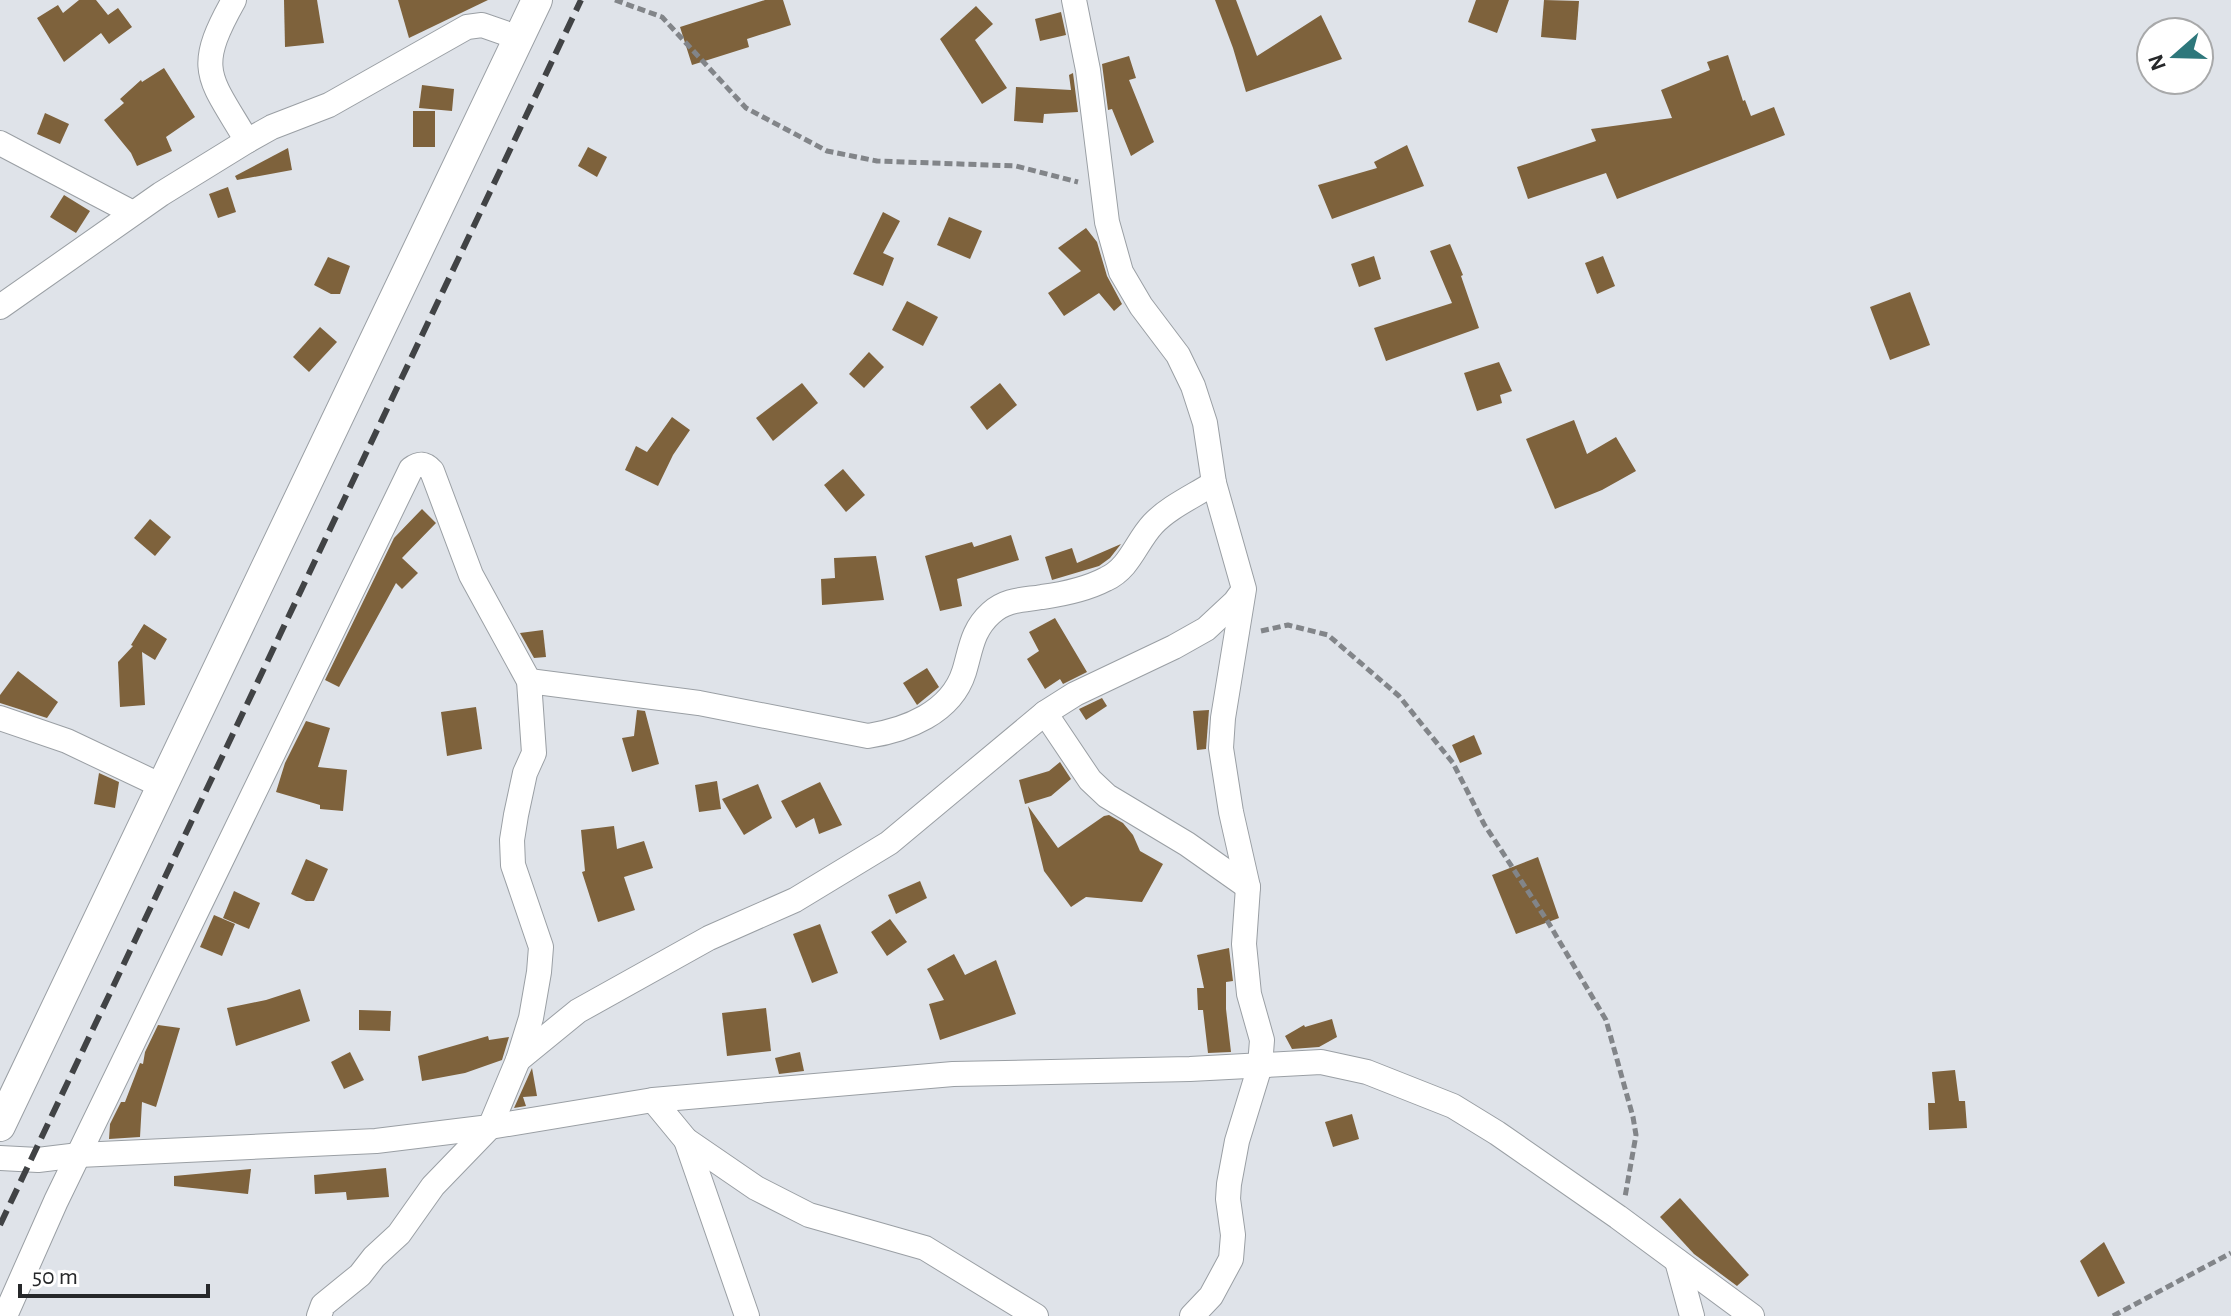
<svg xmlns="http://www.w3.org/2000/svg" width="2231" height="1316" font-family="'Alegreya Sans',sans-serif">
  <rect width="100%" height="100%" fill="#dfe3e9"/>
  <g fill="#7e623c">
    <polygon points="79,0 96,0 108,15 118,8 132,27 109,44 101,33 64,62 37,18 58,5 63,13"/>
    <polygon points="284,0 317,0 324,43 285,47"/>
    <polygon points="398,0 488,0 409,38"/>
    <polygon points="765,0 783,0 791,25 747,39 749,47 692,65 680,27"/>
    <polygon points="1215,0 1236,0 1257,56 1321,15 1342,59 1246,92 1233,48"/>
    <polygon points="1476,0 1509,0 1497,33 1468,22"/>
    <polygon points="1544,0 1579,1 1576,40 1541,37"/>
    <polygon points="976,6 993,24 975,40 1007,88 982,104 940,39"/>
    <polygon points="1061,12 1066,35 1040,41 1035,19"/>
    <polygon points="1728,55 1743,101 1745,100 1751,116 1774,107 1785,135 1617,199 1606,173 1528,199 1517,167 1596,141 1591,129 1672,118 1661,90 1710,70 1707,62"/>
    <polygon points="1129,56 1136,78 1129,80 1154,142 1131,156 1112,109 1108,110 1102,64"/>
    <polygon points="164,68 195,117 166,137 172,151 137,166 131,153 104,120 124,103 120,99 141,80 142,82"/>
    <polygon points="1073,73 1078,112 1044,114 1043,123 1014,121 1016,87 1071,90 1069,75"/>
    <polygon points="422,85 454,89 452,111 419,108"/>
    <rect x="413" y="111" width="22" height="36"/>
    <polygon points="45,113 69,124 60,144 37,134"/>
    <polygon points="1407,145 1424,186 1332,219 1318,185 1377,168 1374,162"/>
    <polygon points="588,147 607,157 597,177 578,166"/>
    <polygon points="288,148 292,170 237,180 235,176"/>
    <polygon points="228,187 236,212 218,218 209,194"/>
    <polygon points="64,195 90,211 76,233 50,217"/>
    <polygon points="883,212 900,221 883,253 894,258 883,286 853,274"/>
    <polygon points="949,217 982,231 970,259 937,245"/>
    <polygon points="1086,228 1097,242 1107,276 1122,304 1114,311 1099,293 1064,316 1048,293 1081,271 1058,248"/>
    <polygon points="1450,244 1463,275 1461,276 1479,328 1386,361 1374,328 1452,303 1430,251"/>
    <polygon points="1374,256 1381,279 1359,287 1351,264"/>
    <polygon points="1603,256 1615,286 1597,294 1585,263"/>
    <polygon points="328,257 350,266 340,294 331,294 314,285"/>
    <polygon points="1910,292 1930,345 1890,360 1870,307"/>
    <polygon points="907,301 938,317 923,346 892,330"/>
    <polygon points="320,327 337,342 309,372 293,357"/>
    <polygon points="869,352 884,367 864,388 849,374"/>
    <polygon points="1499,362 1512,391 1500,395 1502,403 1477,411 1464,373"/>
    <polygon points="802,383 818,403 773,441 756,418"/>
    <polygon points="1000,383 1017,405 987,430 970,407"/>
    <polygon points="672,417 690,430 673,455 658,486 625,470 636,446 647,452"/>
    <polygon points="1574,420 1587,454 1616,437 1636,471 1602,490 1555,509 1526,439"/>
    <polygon points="843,469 865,495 846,512 824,485"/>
    <polygon points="422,509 436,523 402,558 418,573 402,589 396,583 339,687 325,680 394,538"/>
    <polygon points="150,519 171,537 155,556 134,538"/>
    <polygon points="1011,535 1019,560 957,579 962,606 940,611 925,556 972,542 974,547"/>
    <polygon points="1121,544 1110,558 1099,566 1052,580 1045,557 1072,548 1077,563"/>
    <polygon points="876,556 884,600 822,605 821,579 835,578 834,558"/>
    <polygon points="1055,618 1087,672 1063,684 1060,679 1045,689 1027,659 1039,651 1029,632"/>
    <polygon points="144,624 167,639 155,660 142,652 145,705 120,707 118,662 133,646 131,645"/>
    <polygon points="543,630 546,657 534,658 520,633"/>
    <polygon points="927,668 939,687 917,705 903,683"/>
    <polygon points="18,671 58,702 47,718 0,703 0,695"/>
    <polygon points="1102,698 1107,706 1086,720 1079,709"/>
    <polygon points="476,707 482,749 447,756 441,712"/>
    <polygon points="637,710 645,711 659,764 632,772 622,738 634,736"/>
    <polygon points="1209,710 1206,749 1197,750 1193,711"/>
    <polygon points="306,721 330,728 318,767 347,770 343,811 320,809 320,805 276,792 285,763"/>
    <polygon points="1474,735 1482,754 1460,763 1452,745"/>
    <polygon points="1060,762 1071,779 1051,796 1025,804 1019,780 1049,771"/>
    <polygon points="99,773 119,782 115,808 94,804"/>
    <polygon points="717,781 721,809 699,812 695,785"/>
    <polygon points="820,782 842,825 819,834 814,818 796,828 781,801"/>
    <polygon points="758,784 772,818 744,835 722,799"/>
    <polygon points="1028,806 1058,848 1104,816 1109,815 1123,823 1133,835 1140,851 1163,864 1142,902 1086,897 1071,907 1044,871"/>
    <polygon points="614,826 617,849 644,841 653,868 624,877 635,910 598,922 582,872 585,871 581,830"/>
    <polygon points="1538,857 1559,918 1516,934 1492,875"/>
    <polygon points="306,859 328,869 314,901 306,901 291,894"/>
    <polygon points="920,881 927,898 896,914 888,895"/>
    <polygon points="234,891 260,903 249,929 223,918"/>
    <polygon points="214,915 235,924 222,956 200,947"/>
    <polygon points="890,919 907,942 887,956 871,932"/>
    <polygon points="820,924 838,973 812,983 793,934"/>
    <polygon points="1229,948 1233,981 1226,982 1226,1009 1231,1052 1208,1053 1203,1010 1198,1010 1197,988 1204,988 1197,955"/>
    <polygon points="954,954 965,975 996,960 1016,1014 940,1040 929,1004 944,1000 927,969"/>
    <polygon points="300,989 310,1021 236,1046 227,1008 266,1000"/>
    <polygon points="766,1008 771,1051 727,1056 722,1013"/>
    <polygon points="359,1010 391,1011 390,1031 359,1030"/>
    <polygon points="1332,1019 1337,1037 1319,1047 1292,1049 1285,1036 1304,1025 1305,1027"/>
    <polygon points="158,1025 180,1028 156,1107 142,1102 140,1137 109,1139 110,1124 121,1102 125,1102 140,1063 143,1064 145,1052"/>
    <polygon points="488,1036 489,1040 509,1037 502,1060 465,1073 422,1081 418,1056"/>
    <polygon points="350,1052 364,1080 344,1089 331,1062"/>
    <polygon points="800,1052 804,1071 779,1074 775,1058"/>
    <polygon points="532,1068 537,1096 523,1097 526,1106 514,1108"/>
    <polygon points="1955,1070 1959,1101 1965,1101 1967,1128 1929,1130 1928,1103 1935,1103 1932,1072"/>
    <polygon points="1352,1114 1359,1139 1333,1147 1325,1122"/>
    <polygon points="386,1168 389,1197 347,1200 346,1192 315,1194 314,1175"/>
    <polygon points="251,1169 248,1194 174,1186 174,1176"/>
    <polygon points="1680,1198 1749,1275 1737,1286 1694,1254 1660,1217"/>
    <polygon points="2104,1242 2125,1283 2098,1297 2080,1261"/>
  </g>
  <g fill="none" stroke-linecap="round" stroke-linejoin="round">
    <g stroke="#9a9fa4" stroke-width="26">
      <g id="minor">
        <path d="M234,0C194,71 209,76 247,141"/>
        <polyline points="1074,0 1088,70 1107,222 1121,272 1141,306 1178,355 1193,386 1205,423 1214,483 1244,589 1223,718 1221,748 1231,812 1248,887 1244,944 1249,994 1262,1040 1260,1066 1237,1141 1229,1184 1228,1199 1233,1235 1231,1259 1211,1296 1192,1316"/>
        <polyline points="0,143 133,213"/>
        <polyline points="0,307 161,194 247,141 272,127 329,105 467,27 482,25 519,38"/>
        <path d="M529,681L699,703L868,736C906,730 951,713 964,672C971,649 972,630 991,613C1006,599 1024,600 1042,597C1064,594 1087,589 1106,579C1130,568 1136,542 1153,524C1169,507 1194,496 1214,483"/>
        <polyline points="1045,713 1090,780 1107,796 1187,844 1248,887"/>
        <polyline points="0,718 67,741 164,787"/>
        <polyline points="518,1060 578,1011 709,938 795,900 889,843 1045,713 1075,694 1174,647 1206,629 1235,602 1243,591"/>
        <polyline points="653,1100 686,1140 756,1188 809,1215 925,1248 1036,1316"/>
        <polyline points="686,1140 747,1316"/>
        <polyline points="0,1158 38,1160 79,1155 376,1141 490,1127 653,1100 953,1074 1190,1069 1321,1062 1367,1072 1453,1106 1497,1133 1618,1217 1752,1316"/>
        <polyline points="1677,1261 1692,1316"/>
        <path d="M5,1316L56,1201L411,469C419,463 425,463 432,471L471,575L529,681L534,753L525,773L516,815L512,840L513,865L541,947L539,972L531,1018L518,1060L490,1127L433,1186L399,1234L374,1257L360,1275L323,1305L319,1316"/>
      </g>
    </g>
    <g stroke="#9a9fa4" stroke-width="32">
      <polyline id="tertiary" points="0,1126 537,0"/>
    </g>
    <g stroke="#828589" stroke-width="5" stroke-dasharray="8 4" stroke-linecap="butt">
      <polyline points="615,0 662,17 746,108 827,151 877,161 1016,166 1078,182"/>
      <polyline points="1261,631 1288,625 1328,635 1399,696 1453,763 1484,824 1548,922 1606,1020 1633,1117 1636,1135 1625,1197"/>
      <polyline points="2113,1316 2231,1253"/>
    </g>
    <use href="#minor" stroke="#fff" stroke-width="24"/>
    <use href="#tertiary" stroke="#fff" stroke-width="30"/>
    <polyline stroke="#414345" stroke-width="6" stroke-dasharray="16 8" stroke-linecap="butt" points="0,1225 581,0"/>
  </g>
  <g transform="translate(2175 56) rotate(250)"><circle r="38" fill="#ffffff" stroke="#a8a9aa" stroke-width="2"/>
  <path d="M0-6L14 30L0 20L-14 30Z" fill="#2d777b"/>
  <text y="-12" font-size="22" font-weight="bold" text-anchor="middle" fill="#26282a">N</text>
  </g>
  <path d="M20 1284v12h188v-12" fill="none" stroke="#26282a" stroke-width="4"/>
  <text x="32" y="1284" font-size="24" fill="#26282a" stroke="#ffffff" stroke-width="6" paint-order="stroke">50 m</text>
</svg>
